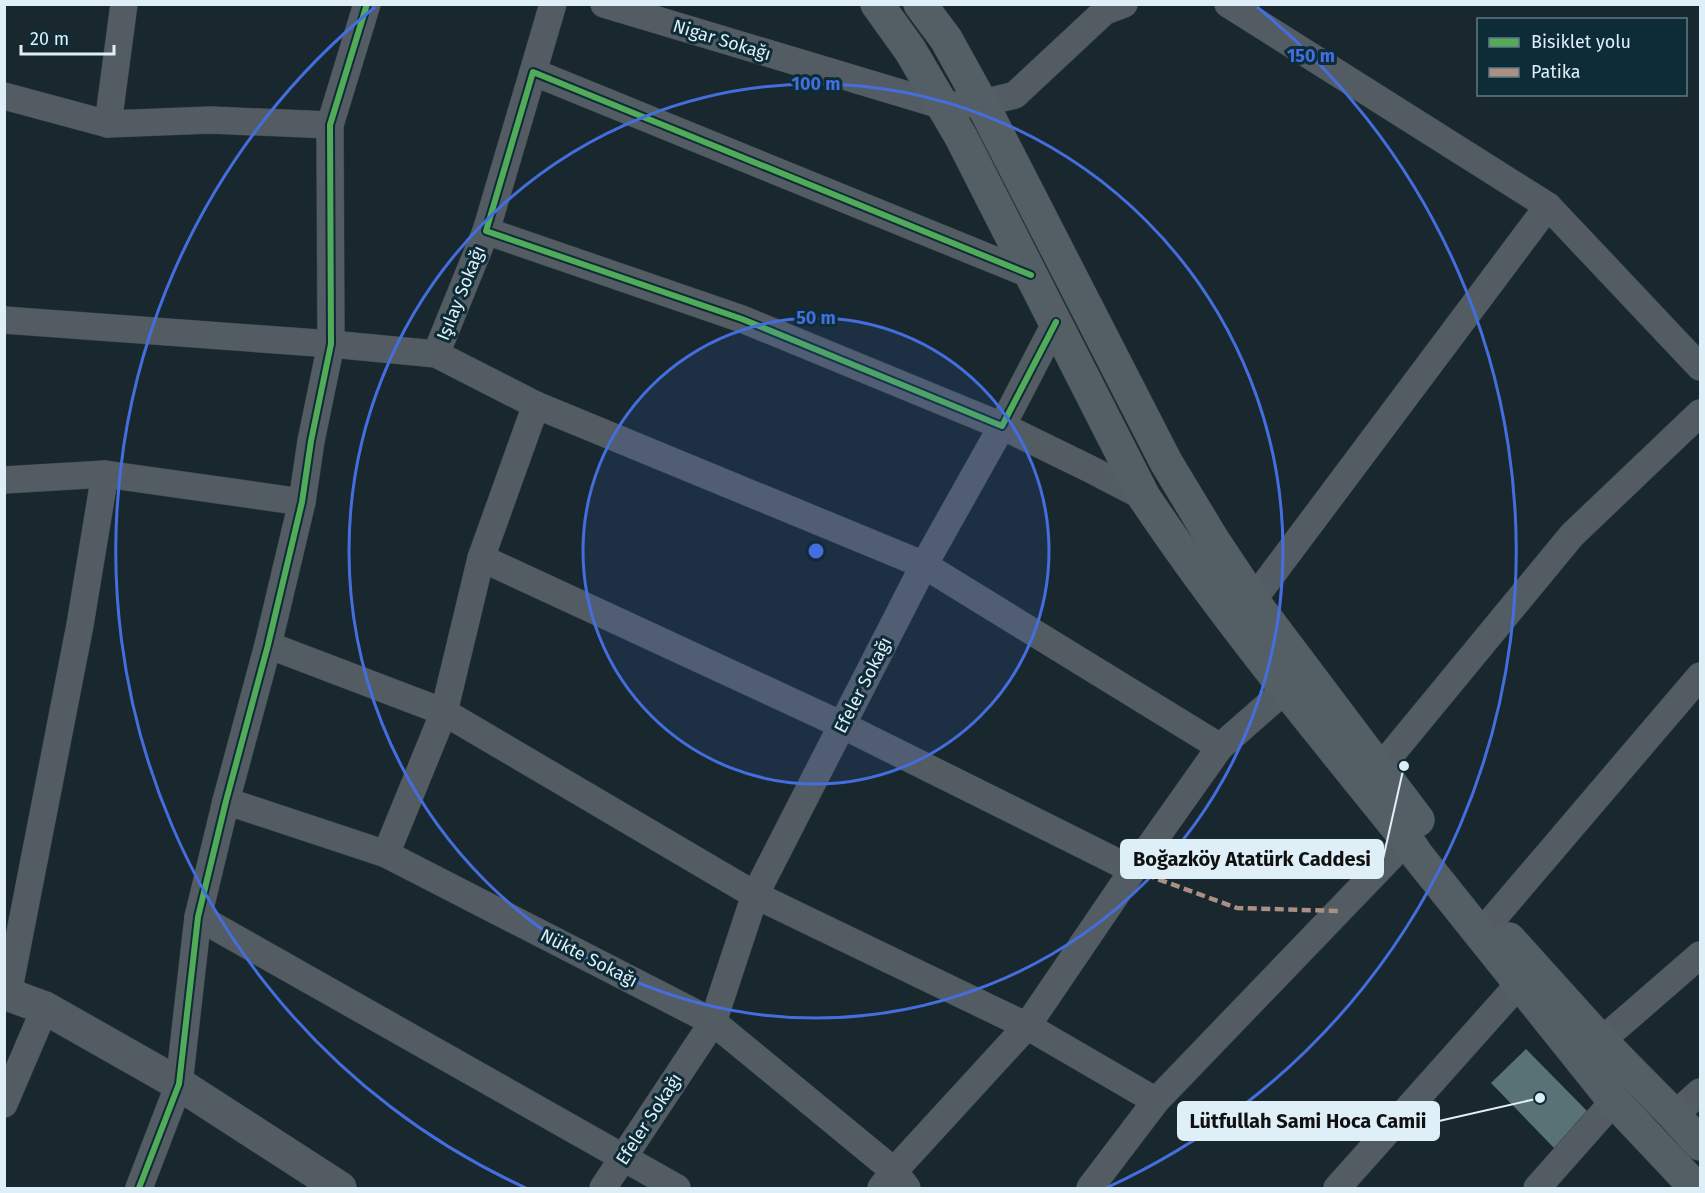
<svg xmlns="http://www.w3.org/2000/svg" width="1705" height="1193" font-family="'Fira Sans',sans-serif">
  <rect width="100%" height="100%" fill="#18282e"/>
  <polygon fill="#597276" points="1526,1049 1589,1113 1554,1148 1491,1083"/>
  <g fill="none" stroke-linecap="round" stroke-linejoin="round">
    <g stroke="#354348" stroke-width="28">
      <g id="minor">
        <polyline points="604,4 944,106 982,103 1015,95 1105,11 1124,4"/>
        <polyline points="1228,4 1548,206"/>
        <polyline points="533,72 553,4"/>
        <polyline points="4,96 108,124 211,120 330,125"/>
        <polyline points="108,124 124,4"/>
        <polyline points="1031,275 533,72 486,231 742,319 1002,426 1056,322"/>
        <polyline points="4,320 331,344 436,354 536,405 924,565 1002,426 1090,469 1144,497"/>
        <polyline points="436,354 486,231"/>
        <polyline points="536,405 481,558 842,725 1133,870 1220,747"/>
        <polyline points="4,480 105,474 302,502"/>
        <polyline points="481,558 444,712 755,895 1027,1026 1133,870"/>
        <polyline points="1253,600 1548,206 1700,367"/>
        <polyline points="268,645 444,712 386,854"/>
        <polyline points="1380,768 1572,535 1700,413"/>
        <polyline points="226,801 386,854 713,1022 894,1171 907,1188"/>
        <polyline points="198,917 677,1188"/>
        <polyline points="1492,920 1700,676"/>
        <polyline points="8,994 80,625 105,474"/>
        <polyline points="1601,1041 1700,955"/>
        <polyline points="4,1104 45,1008"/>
        <polyline points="1674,1115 1700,1092"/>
        <polyline points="139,1188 179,1084 198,917 226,801 268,645 302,502 311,441 331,344 330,125 367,4"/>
        <polyline points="603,1188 713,1022 755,895 924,565 1220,747 1285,690"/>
        <polyline points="881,1188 894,1171 1027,1026 1156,1101"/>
        <polyline points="1090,1188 1156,1101 1407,840"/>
        <polyline points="1337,1188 1519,984"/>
        <polyline points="1537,1188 1614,1101"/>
      </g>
    </g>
    <g stroke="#354348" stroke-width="34">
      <polyline id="tertiary" points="4,993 45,1008 179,1084 340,1188"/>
    </g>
    <g stroke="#354348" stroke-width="34">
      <g id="secondary">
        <path d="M877,4L910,50L961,137L1144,497C1224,617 1317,728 1407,840L1417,855L1614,1101L1696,1188"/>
        <polyline points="920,4 946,39 987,113 1166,462 1213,540 1259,609 1418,820"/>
        <polyline points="1509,939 1601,1041 1674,1115 1700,1144"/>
      </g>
    </g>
    <use href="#minor" stroke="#545c63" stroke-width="27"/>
    <use href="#tertiary" stroke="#545c63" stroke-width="33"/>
    <use href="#secondary" stroke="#545e65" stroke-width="33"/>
    <polyline stroke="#ac8f84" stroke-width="4.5" stroke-dasharray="9 4.5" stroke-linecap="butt" points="1133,870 1237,908 1339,911"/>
    <g stroke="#0e2c38" stroke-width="10">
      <g id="cycleway">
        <polyline points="1031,275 533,72 486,231 742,319 1002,426 1056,322"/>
        <polyline points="139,1188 179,1084 198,917 226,801 268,645 302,502 311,441 331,344 330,125 367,4"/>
      </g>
    </g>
    <use href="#cycleway" stroke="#51ab58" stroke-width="6"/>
  </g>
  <circle cx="816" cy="551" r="233" fill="#446ede" fill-opacity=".12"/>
  <g fill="none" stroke="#446ede" stroke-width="3">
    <circle cx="816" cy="551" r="233"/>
    <circle cx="816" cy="551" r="467"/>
    <path d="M526 1188A700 700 0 0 1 375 7M1257 7A700 700 0 0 1 1106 1188"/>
  </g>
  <g text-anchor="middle" stroke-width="6" stroke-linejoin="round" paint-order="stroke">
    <g font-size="18" fill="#deeff7" stroke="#0e2c38">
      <text transform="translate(722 40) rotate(17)" y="6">Nigar Sokağı</text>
      <text transform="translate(461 293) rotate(-68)" y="6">Işılay Sokağı</text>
      <text transform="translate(863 685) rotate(-63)" y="6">Efeler Sokağı</text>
      <text transform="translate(589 958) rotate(27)" y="6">Nükte Sokağı</text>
      <text transform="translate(649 1119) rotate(-57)" y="6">Efeler Sokağı</text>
    </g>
  </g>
  <circle cx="816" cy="551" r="9" fill="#446ede" stroke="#0e2c38" stroke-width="3"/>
  <g font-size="18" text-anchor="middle" font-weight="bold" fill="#446ede" stroke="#0e2c38" stroke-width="6" stroke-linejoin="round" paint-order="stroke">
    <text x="1311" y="62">150 m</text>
    <text x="816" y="90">100 m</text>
    <text x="816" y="324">50 m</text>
  </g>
  <path fill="none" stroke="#deeff7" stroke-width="2" d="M1404 766L1383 859M1540 1098L1439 1121"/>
  <g fill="#deeff7" stroke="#0e2c38" stroke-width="2">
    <circle cx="1404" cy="766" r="6"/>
    <circle cx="1540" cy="1098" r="6"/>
  </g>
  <g fill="#deeff7" stroke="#deeff7" stroke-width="2">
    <rect x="1121" y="840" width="262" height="38" rx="6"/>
    <rect x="1178" y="1102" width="261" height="38" rx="6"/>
  </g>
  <g font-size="20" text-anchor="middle" font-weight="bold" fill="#111">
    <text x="1252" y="866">Boğazköy Atatürk Caddesi</text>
    <text x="1308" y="1128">Lütfullah Sami Hoca Camii</text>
  </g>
  <rect width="1705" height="1193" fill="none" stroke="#deeff7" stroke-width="12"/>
  <rect x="1477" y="18" width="210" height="78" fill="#0e2c38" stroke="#617a84" stroke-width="1.5"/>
  <rect x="1489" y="38" width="30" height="9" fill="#51ab58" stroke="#617a84" stroke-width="1.5"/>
  <text x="1531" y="48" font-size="18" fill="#deeff7">Bisiklet yolu</text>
  <rect x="1489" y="68" width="30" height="9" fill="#ac8f84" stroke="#617a84" stroke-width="1.5"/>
  <text x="1531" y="78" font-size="18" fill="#deeff7">Patika</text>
  <path d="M21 45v9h93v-9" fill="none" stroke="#deeff7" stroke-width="3"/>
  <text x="30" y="45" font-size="18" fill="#deeff7" stroke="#0e2c38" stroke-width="4.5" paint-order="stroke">20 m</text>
</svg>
